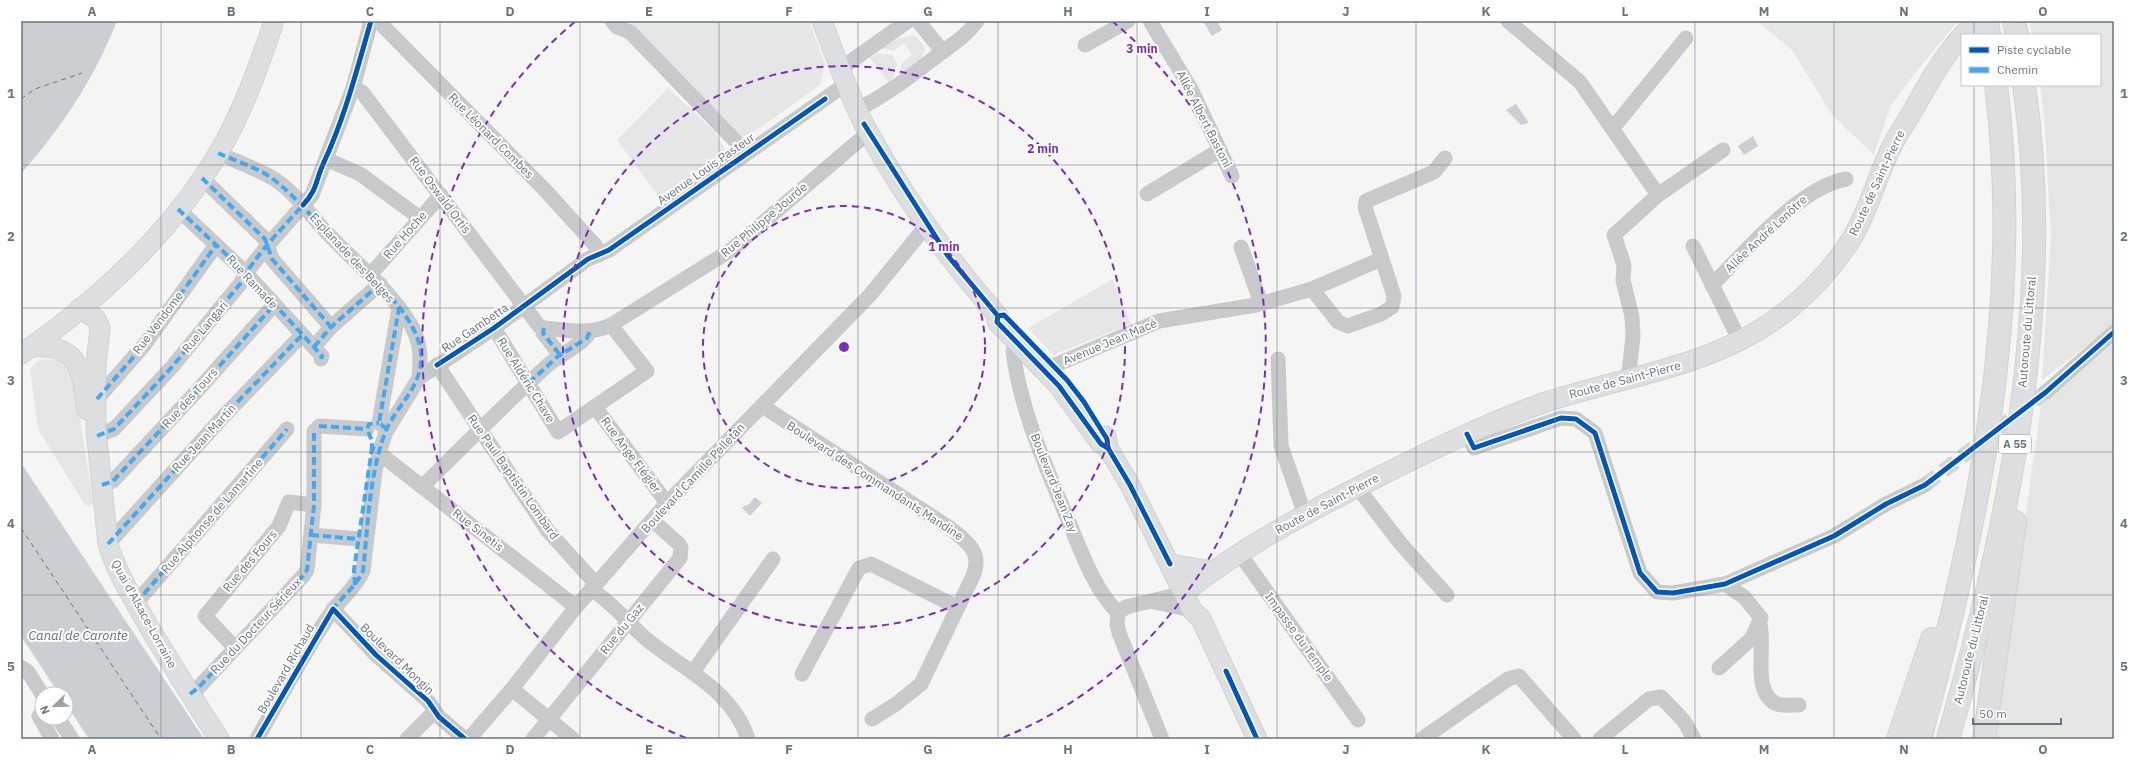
<svg xmlns="http://www.w3.org/2000/svg" width="2135" height="760" font-family="'IBM Plex Sans',sans-serif">
  <rect width="100%" height="100%" fill="#f5f5f4"/>
  <g fill="#e5e7e7">
    <polygon points="634,21 809,21 825,64 820,85 750,135 741,137 737,135 631,24"/>
    <polygon points="1757,21 1958,21 1916,72 1890,107 1874,155 1832,115 1792,50"/>
    <polygon points="668,88 715,132 726,151 660,198 617,140"/>
    <polygon points="1113,279 1131,324 1053,355 1028,328"/>
  </g>
  <g fill="#e3e6e2">
    <polygon points="2030,21 2114,21 2114,324 2042,380 2051,236 2044,115 2040,85 2100,85 2100,35 2032,35"/>
    <path d="M911,36L917,37L925,49C922,62 909,70 898,79L902,63L912,55L904,43L893,51L881,48L899,38Z"/>
    <polygon points="878,53 892,55 897,63 893,77 889,83 870,58"/>
    <polygon points="2114,343 2114,739 1994,739 2041,406"/>
    <polygon points="43,359 57,360 69,368 75,386 93,503 89,506 85,505 38,429 30,369 35,363"/>
  </g>
  <g fill="#c9cfd2">
    <path d="M21,21H117C93,81 63,125 21,174Z"/>
    <polygon points="1203,21 1217,21 1222,30 1212,36"/>
    <polygon points="1516,104 1527,120 1528,123 1521,125 1506,110"/>
    <polygon points="1753,136 1758,146 1744,155 1738,146"/>
    <polygon points="21,463 204,739 89,739 66,704 66,694 59,694 21,636"/>
    <polygon points="755,497 762,503 750,516 742,508 745,505 747,506"/>
  </g>
  <g fill="none" stroke-linecap="round" stroke-linejoin="round">
    <g stroke="#64757d" stroke-width="1" stroke-dasharray="5 4" stroke-linecap="butt">
      <polyline points="21,99 35,89 82,73"/>
      <polyline points="21,528 161,739"/>
    </g>
    <polyline stroke="#d2d5d7" stroke-width="15" stroke-dasharray="15 8" stroke-linecap="butt" points="1925,485 2046,392"/>
    <g stroke="#d1d2d2" stroke-width="21">
      <g id="major">
        <path d="M822,21C836,57 848,94 866,128C902,194 948,259 998,316L997,322L1059,386L1101,444L1108,448"/>
        <polyline points="1963,35 1975,21"/>
        <path d="M80,308L96,319L100,328L96,364V430L108,544C117,574 134,600 149,627C172,665 195,702 219,739"/>
        <path d="M31,347C81,344 81,370 87,410"/>
        <path d="M21,354C96,303 173,231 219,152C243,111 259,66 274,21"/>
        <polyline points="1106,436 1108,448 1130,485 1192,610 1201,619 1257,739"/>
        <polyline points="1170,564 1212,571"/>
        <path d="M1184,593C1244,545 1314,509 1382,475C1434,449 1487,423 1543,403C1627,375 1718,367 1789,309C1813,289 1836,264 1852,238C1869,210 1876,179 1890,150C1897,135 1907,121 1915,107C1929,82 1943,57 1962,36"/>
      </g>
    </g>
    <g stroke="#d1d2d2" stroke-width="24">
      <g id="highway">
        <polyline points="1987,21 1989,35"/>
        <polyline points="2014,21 2017,35"/>
        <polyline points="1898,739 1932,639"/>
        <path d="M1920,739C1978,527 2024,305 1996,85"/>
        <path d="M1948,739C2008,532 2056,300 2024,85"/>
        <polyline points="1984,739 2015,522"/>
      </g>
    </g>
    <g stroke="#c8c9ca" stroke-width="15">
      <polyline points="378,21 544,189 595,245 599,255"/>
      <polyline points="612,21 617,27 630,32 746,152"/>
      <polyline points="918,21 943,52"/>
      <polyline points="1150,21 1191,89 1232,176"/>
      <polyline points="1508,21 1580,82 1658,195"/>
      <polyline points="1085,45 1128,21"/>
      <polyline points="840,69 908,21"/>
      <path d="M353,88L362,92L539,326L544,328C567,330 590,335 611,325L731,250L869,132"/>
      <path d="M857,110C891,92 912,75 942,52C955,43 967,35 977,21"/>
      <polyline points="1613,128 1686,38"/>
      <path d="M218,153C236,161 254,168 271,177C295,191 312,218 331,237C359,266 390,290 411,325C421,343 421,358 419,378"/>
      <polyline points="326,159 360,174 420,218"/>
      <polyline points="202,178 265,239 272,259 331,327"/>
      <polyline points="1147,194 1220,150"/>
      <polyline points="178,209 246,273 322,356 321,359"/>
      <polyline points="1693,246 1740,341"/>
      <polyline points="1241,247 1261,303"/>
      <polyline points="370,275 441,195"/>
      <path d="M1712,285C1745,252 1800,187 1846,179"/>
      <polyline points="1312,289 1338,322 1348,326 1381,314 1392,307 1394,296 1365,207 1366,201 1434,172 1445,158"/>
      <polyline points="494,328 558,432 647,371 611,325"/>
      <polyline points="544,328 543,333 560,355"/>
      <path d="M1018,345L1013,351C1020,408 1044,462 1066,515C1081,550 1092,586 1118,613"/>
      <polyline points="314,347 331,327 380,284"/>
      <polyline points="1278,359 1281,446 1305,515"/>
      <polyline points="437,365 548,531 596,584"/>
      <polyline points="1053,366 1159,321 1256,305 1312,289 1381,259"/>
      <polyline points="1628,380 1633,337 1632,317 1623,280 1624,265 1614,235 1658,195 1723,150"/>
      <polyline points="2046,392 2114,332"/>
      <polyline points="97,399 145,344 216,245"/>
      <path d="M763,405L770,411L950,528C967,542 983,552 973,576L921,684L896,704L872,719"/>
      <polyline points="595,407 667,503"/>
      <polyline points="319,426 367,429"/>
      <polyline points="387,429 379,423 399,308"/>
      <polyline points="1467,434 1474,448 1561,418 1576,419 1595,433 1640,573 1657,592 1673,593 1725,584 1834,536 1886,504 1925,485"/>
      <polyline points="97,436 114,429 172,367 240,284 246,273 268,245 312,195 353,88 371,21"/>
      <polyline points="379,453 576,607"/>
      <polyline points="102,485 113,481 197,391 274,305"/>
      <polyline points="1360,486 1364,496 1401,544 1447,595"/>
      <path d="M422,487C464,445 505,404 548,365C559,355 585,344 590,331"/>
      <polyline points="311,535 359,539"/>
      <polyline points="108,544 222,418 302,335"/>
      <polyline points="1240,554 1358,720"/>
      <path d="M1725,584L1744,597L1761,618L1759,622C1767,641 1750,693 1777,704C1783,706 1793,705 1799,705"/>
      <path d="M591,589C613,603 627,622 645,638C682,669 732,689 748,739"/>
      <polyline points="1154,602 1192,610"/>
      <polyline points="136,603 287,429"/>
      <polyline points="333,609 376,655 428,701 439,717 465,739"/>
      <polyline points="1118,613 1117,624 1119,633 1162,739"/>
      <polyline points="1118,613 1126,607 1184,593"/>
      <polyline points="235,648 205,616 279,526 289,502 314,505"/>
      <polyline points="21,667 28,672 42,694"/>
      <polyline points="1719,668 1752,638 1759,622"/>
      <polyline points="693,672 773,559"/>
      <polyline points="802,674 859,568 871,564 957,607"/>
      <polyline points="512,689 573,739"/>
      <polyline points="190,694 198,688 303,576 307,570 314,505 314,431"/>
      <polyline points="42,712 39,716 52,739"/>
      <polyline points="58,718 72,739"/>
      <path d="M257,739C280,698 302,656 328,617C338,601 356,588 363,571L375,471L380,450L386,432L419,378L494,328L588,259L609,250L846,84"/>
      <polyline points="407,739 435,711"/>
      <polyline points="469,739 512,689 576,607 667,503 870,295 927,225"/>
      <polyline points="533,739 680,558 681,548 679,544 653,521"/>
      <polyline points="1422,739 1508,679 1519,676 1574,739"/>
      <polyline points="1600,739 1649,699 1661,697 1684,721 1694,739"/>
    </g>
    <use href="#major" stroke="#dddedf" stroke-width="19"/>
    <use href="#highway" stroke="#dddedf" stroke-width="22"/>
    <g stroke="#3fa9f5" stroke-width="4" stroke-dasharray="8 4" stroke-linecap="butt">
      <path d="M218,153C235,161 259,168 273,179C295,196 312,217 331,237C358,266 425,317 421,361C419,391 395,407 385,433C369,476 368,526 363,571C356,586 343,596 333,609"/>
      <polyline points="202,178 265,239 272,259 331,327"/>
      <polyline points="178,209 246,273 322,356 321,359"/>
      <polyline points="544,328 543,333 560,355"/>
      <polyline points="314,347 331,327 380,284"/>
      <polyline points="529,383 557,357 587,338 590,331"/>
      <polyline points="97,399 145,344 216,245"/>
      <polyline points="319,426 367,429"/>
      <polyline points="387,429 379,423 399,308"/>
      <path d="M97,436L114,429L172,367L240,284C255,255 281,230 303,205"/>
      <polyline points="375,449 372,448 372,441 367,429 369,424 379,423"/>
      <polyline points="102,485 113,481 197,391 274,305"/>
      <polyline points="311,535 359,539"/>
      <polyline points="108,544 222,418 302,335"/>
      <polyline points="355,585 354,570 372,448"/>
      <polyline points="136,603 287,429"/>
      <polyline points="190,694 198,688 303,576 307,570 314,505 314,431"/>
    </g>
    <g stroke="#fff" stroke-width="8">
      <g id="cycleway">
        <polyline points="864,124 948,256 998,316 997,322 1059,386 1101,444 1108,448"/>
        <path d="M303,205C318,189 315,181 324,162C345,117 357,69 371,21"/>
        <polyline points="998,316 1004,315 1067,380 1084,402 1107,439 1108,448 1130,485 1170,564"/>
        <polyline points="437,365 494,328 588,259 609,250 825,99"/>
        <polyline points="1467,434 1474,448 1561,418 1576,419 1595,433 1640,573 1657,592 1673,593 1725,584 1834,536 1886,504 1925,485 2046,392 2114,332"/>
        <polyline points="1226,671 1257,739"/>
        <polyline points="257,739 333,609 376,655 428,701 439,717 465,739"/>
      </g>
    </g>
    <use href="#cycleway" stroke="#0057b8" stroke-width="5"/>
  </g>
  <path fill="none" stroke="#697481" stroke-width="1" stroke-opacity="0.55" d="M161,21V739M301,21V739M440,21V739M580,21V739M719,21V739M858,21V739M998,21V739M1137,21V739M1277,21V739M1416,21V739M1555,21V739M1695,21V739M1834,21V739M1974,21V35M1974,85V739M21,165H2114M21,308H2114M21,452H2114M21,595H2114"/>
  <g fill="none" stroke="#7b2cbf" stroke-width="2" stroke-dasharray="7 5">
    <circle cx="844" cy="347" r="141"/>
    <circle cx="844" cy="347" r="281"/>
    <path d="M686 738A422 422 0 0 1 576 21M1112 21A422 422 0 0 1 1002 738"/>
  </g>
  <g text-anchor="middle" stroke-width="4" stroke-linejoin="round" paint-order="stroke">
    <rect fill="#fff" stroke="#969ea7" stroke-width="1" x="1999" y="435" width="32" height="18" rx="3"/>
    <g font-size="11" font-weight="bold" fill="#697481">
      <text x="2015" y="448">A 55</text>
    </g>
    <g font-size="12" fill="#697481" stroke="#fff">
      <text transform="translate(1204 119) rotate(63)" y="4">Allée Albert Bastoni</text>
      <text transform="translate(491 136) rotate(45)" y="4">Rue Léonard Combes</text>
      <text transform="translate(706 169) rotate(-35)" y="4">Avenue Louis Pasteur</text>
      <text transform="translate(1877 183) rotate(-65)" y="4">Route de Saint-Pierre</text>
      <text transform="translate(440 195) rotate(53)" y="4">Rue Oswald Ortis</text>
      <text transform="translate(764 220) rotate(-40)" y="4">Rue Philippe Jourde</text>
      <text transform="translate(1766 234) rotate(-43)" y="4">Allée André Lenôtre</text>
      <text transform="translate(405 235) rotate(-49)" y="4">Rue Hoche</text>
      <text transform="translate(352 258) rotate(47)" y="4">Esplanade des Belges</text>
      <text transform="translate(252 282) rotate(47)" y="4">Rue Ramade</text>
      <text transform="translate(158 323) rotate(-53)" y="4">Rue Vendome</text>
      <text transform="translate(205 327) rotate(-50)" y="4">Rue Langari</text>
      <text transform="translate(475 328) rotate(-34)" y="4">Rue Gambetta</text>
      <text transform="translate(2027 332) rotate(-85)" y="4">Autoroute du Littoral</text>
      <text transform="translate(1110 342) rotate(-23)" y="4">Avenue Jean Macé</text>
      <text transform="translate(526 380) rotate(58)" y="4">Rue Aldéric Chave</text>
      <text transform="translate(1625 380) rotate(-15)" y="4">Route de Saint-Pierre</text>
      <text transform="translate(190 398) rotate(-48)" y="4">Rue des Tours</text>
      <text transform="translate(204 438) rotate(-47)" y="4">Rue Jean Martin</text>
      <text transform="translate(631 455) rotate(53)" y="4">Rue Ange Flégier</text>
      <text transform="translate(513 477) rotate(55)" y="4">Rue Paul Baptistin Lombard</text>
      <text transform="translate(693 478) rotate(-47)" y="4">Boulevard Camille Pelletan</text>
      <text transform="translate(875 481) rotate(33)" y="4">Boulevard des Commandants Mandine</text>
      <text transform="translate(1054 483) rotate(68)" y="4">Boulevard Jean Zay</text>
      <text transform="translate(1327 504) rotate(-28)" y="4">Route de Saint-Pierre</text>
      <text transform="translate(212 516) rotate(-49)" y="4">Rue Alphonse de Lamartine</text>
      <text transform="translate(478 530) rotate(38)" y="4">Rue Sinetis</text>
      <text transform="translate(250 561) rotate(-50)" y="4">Rue des Fours</text>
      <text transform="translate(144 614) rotate(61)" y="4">Quai d'Alsace-Lorraine</text>
      <text transform="translate(256 626) rotate(-47)" y="4">Rue du Docteur Sérieux</text>
      <text transform="translate(622 629) rotate(-51)" y="4">Rue du Gaz</text>
      <text transform="translate(1299 637) rotate(54)" y="4">Impasse du Temple</text>
      <text transform="translate(1971 650) rotate(-76)" y="4">Autoroute du Littoral</text>
      <text transform="translate(397 659) rotate(44)" y="4">Boulevard Mongin</text>
      <text transform="translate(286 669) rotate(-60)" y="4">Boulevard Richaud</text>
    </g>
    <g font-size="13" font-style="italic" fill="#64757d" stroke="#fff">
      <text x="78" y="640">Canal de Caronte</text>
    </g>
  </g>
  <circle cx="844" cy="347" r="6" fill="#7b2cbf" stroke="#fff" stroke-width="2"/>
  <g font-size="12" text-anchor="middle" font-weight="bold" fill="#7b2cbf" stroke="#fff" stroke-width="4" stroke-linejoin="round" paint-order="stroke">
    <text x="1142" y="53">3 min</text>
    <text x="1043" y="153">2 min</text>
    <text x="944" y="251">1 min</text>
  </g>
  <rect width="2135" height="760" fill="none" stroke="#ffffff" stroke-width="44"/>
  <rect x="1961" y="34" width="140" height="52" fill="#ffffff" stroke="#c3c7cd"/>
  <rect x="1969" y="47" width="20" height="6" fill="#0057b8" stroke="#c3c7cd"/>
  <text x="1997" y="54" font-size="12" fill="#697481">Piste cyclable</text>
  <rect x="1969" y="67" width="20" height="6" fill="#3fa9f5" stroke="#c3c7cd"/>
  <text x="1997" y="74" font-size="12" fill="#697481">Chemin</text>
  <g transform="translate(54 706) rotate(247)"><circle r="19" fill="#ffffff" stroke="#c3c7cd"/>
  <path d="M0-3L7 15L0 10L-7 15Z" fill="#9aa1a9"/>
  <text y="-6" font-size="11" font-weight="bold" text-anchor="middle" fill="#697481">N</text>
  </g>
  <path d="M1973 718v6h88v-6" fill="none" stroke="#697481" stroke-width="2"/>
  <text x="1979" y="718" font-size="12" fill="#697481" stroke="#ffffff" stroke-width="3" paint-order="stroke">50 m</text>
  <rect x="22" y="22" width="2091" height="716" fill="none" stroke="#697481" stroke-width="1.5"/>
  <g font-size="13" text-anchor="middle" font-weight="bold" fill="#697481">
    <text x="92" y="16">A</text>
    <text x="231" y="16">B</text>
    <text x="370" y="16">C</text>
    <text x="510" y="16">D</text>
    <text x="649" y="16">E</text>
    <text x="789" y="16">F</text>
    <text x="928" y="16">G</text>
    <text x="1068" y="16">H</text>
    <text x="1207" y="16">I</text>
    <text x="1346" y="16">J</text>
    <text x="1486" y="16">K</text>
    <text x="1625" y="16">L</text>
    <text x="1764" y="16">M</text>
    <text x="1904" y="16">N</text>
    <text x="2043" y="16">O</text>
    <text x="11" y="98">1</text>
    <text x="2124" y="98">1</text>
    <text x="11" y="241">2</text>
    <text x="2124" y="241">2</text>
    <text x="11" y="385">3</text>
    <text x="2124" y="385">3</text>
    <text x="11" y="528">4</text>
    <text x="2124" y="528">4</text>
    <text x="11" y="671">5</text>
    <text x="2124" y="671">5</text>
    <text x="92" y="754">A</text>
    <text x="231" y="754">B</text>
    <text x="370" y="754">C</text>
    <text x="510" y="754">D</text>
    <text x="649" y="754">E</text>
    <text x="789" y="754">F</text>
    <text x="928" y="754">G</text>
    <text x="1068" y="754">H</text>
    <text x="1207" y="754">I</text>
    <text x="1346" y="754">J</text>
    <text x="1486" y="754">K</text>
    <text x="1625" y="754">L</text>
    <text x="1764" y="754">M</text>
    <text x="1904" y="754">N</text>
    <text x="2043" y="754">O</text>
  </g>
</svg>
